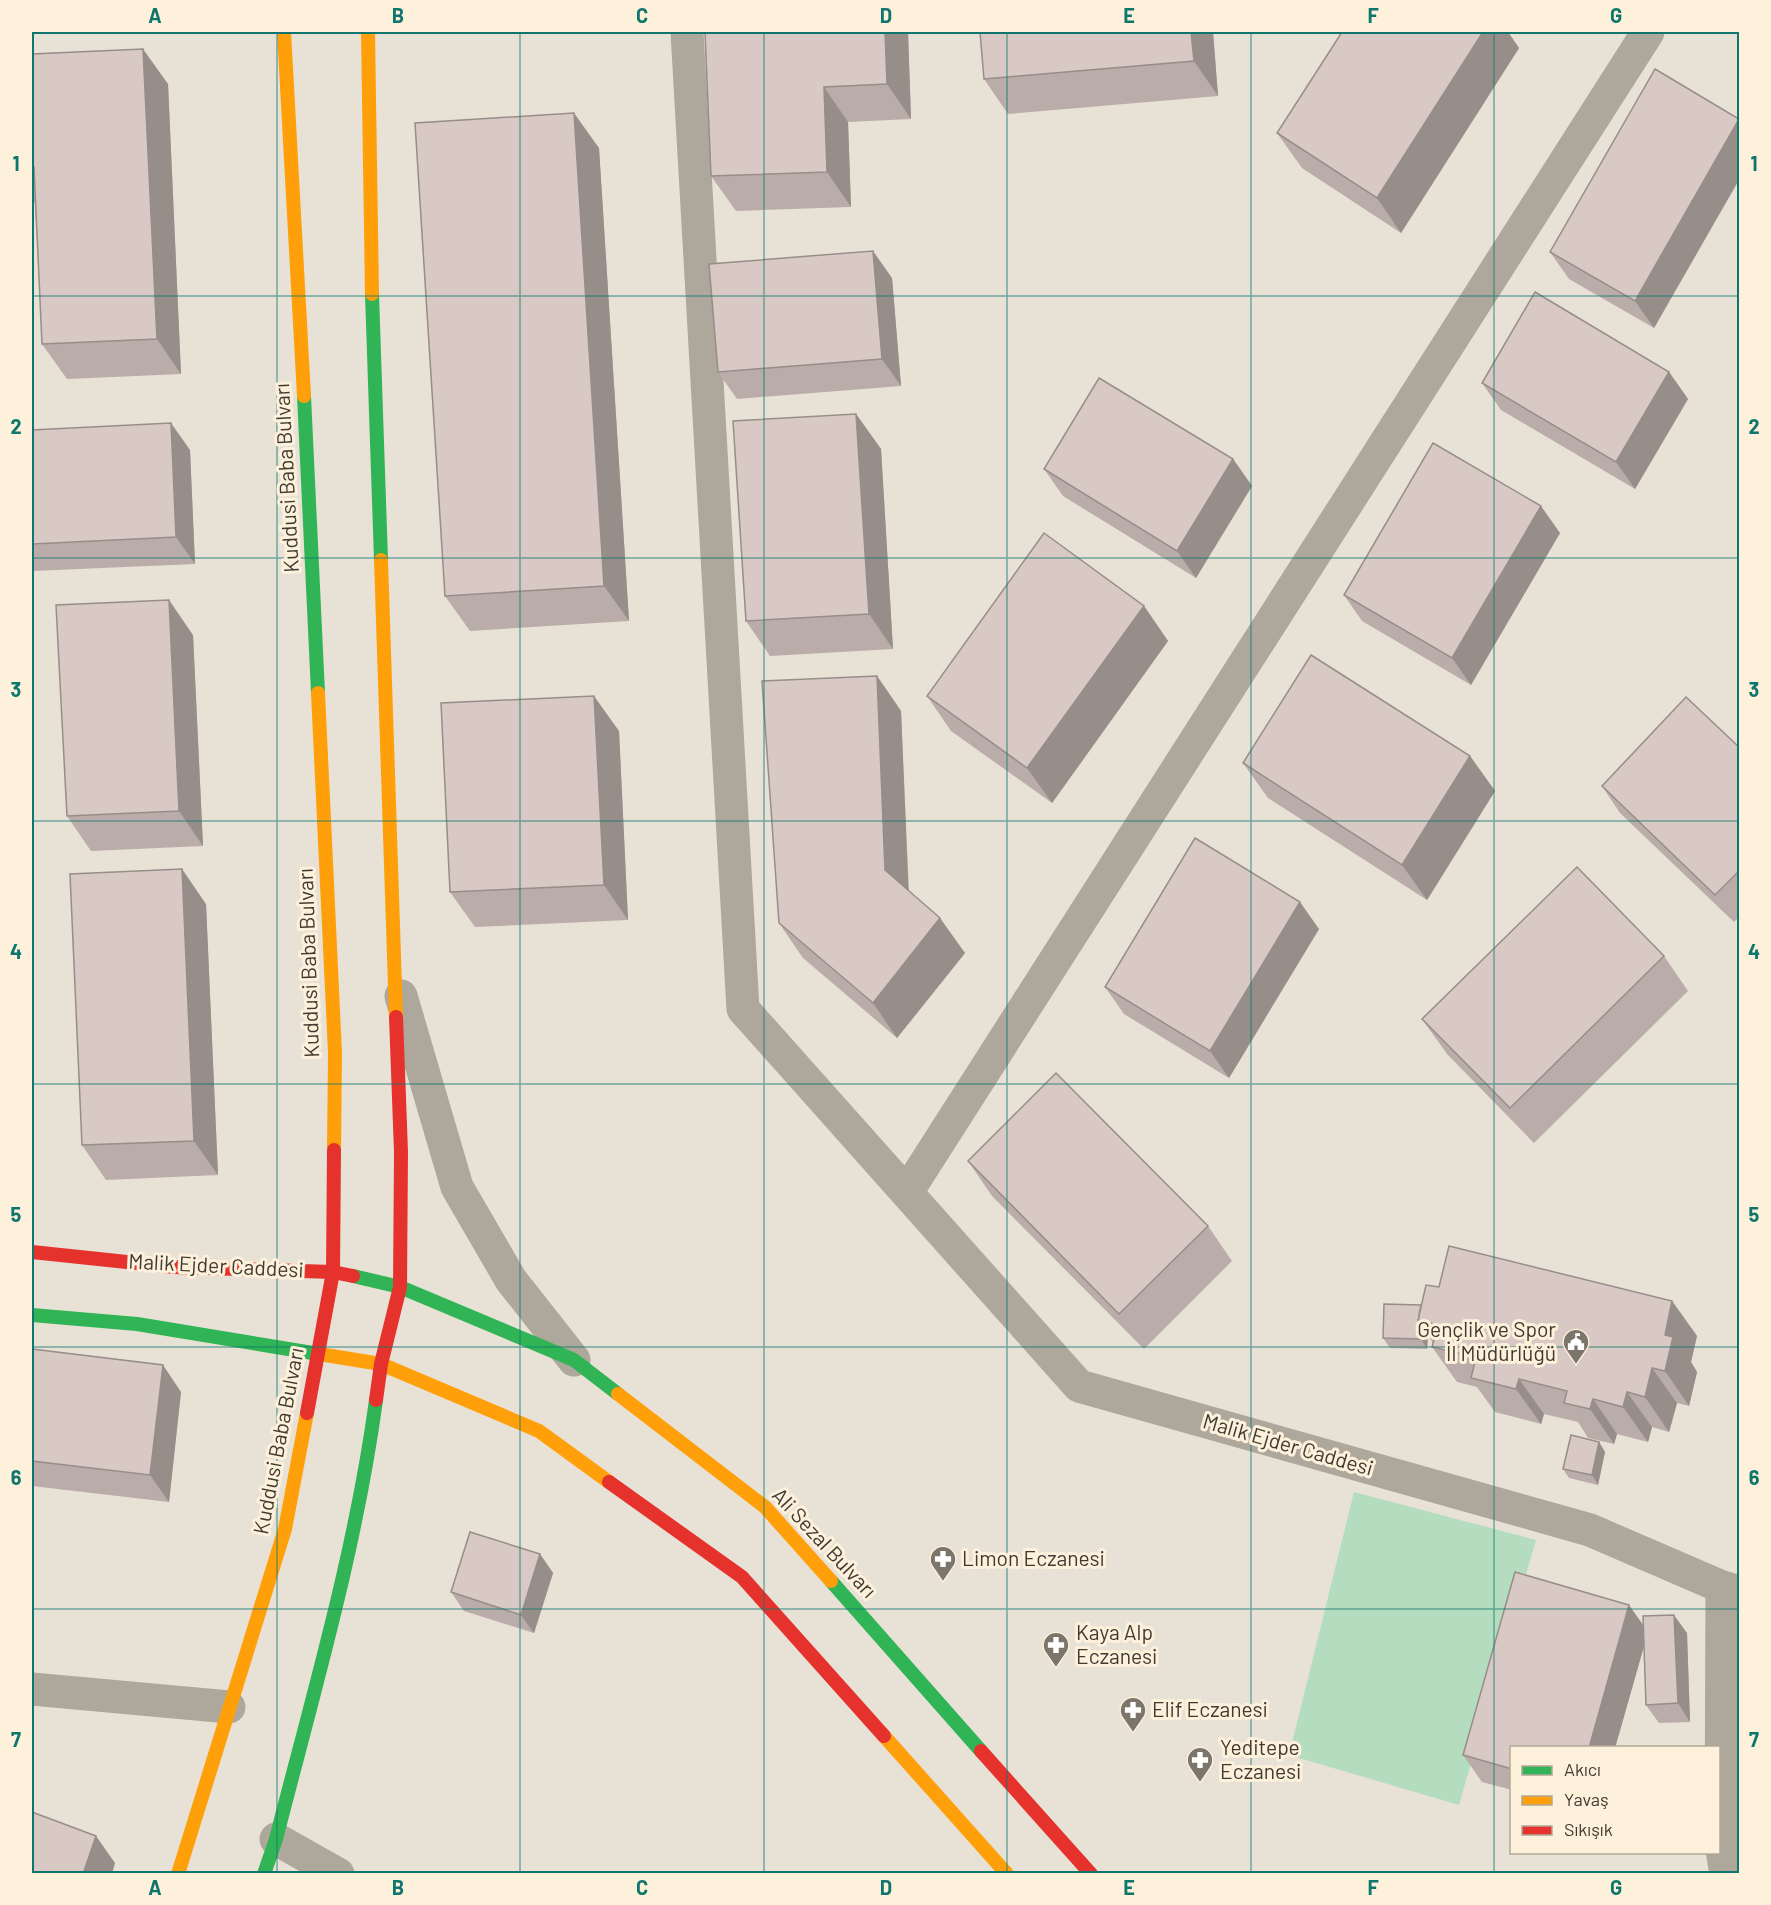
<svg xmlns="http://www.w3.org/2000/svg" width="1771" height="1905" font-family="Barlow,sans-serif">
  <rect width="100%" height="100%" fill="#e8e1d6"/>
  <polygon fill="#b4ddbf" points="1354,1492 1536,1540 1459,1805 1289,1755"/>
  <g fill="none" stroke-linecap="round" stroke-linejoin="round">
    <g stroke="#aea79b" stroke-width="33">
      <polyline points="687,32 743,1009 1079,1386 1590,1530 1722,1587 1740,1592"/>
      <polyline points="401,996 457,1187 511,1280 574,1360"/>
      <polyline points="907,1192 1648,32"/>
      <polyline points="1722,1587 1721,1844 1726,1874"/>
      <polyline points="32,1689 229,1707"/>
      <polyline points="276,1839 338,1874"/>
    </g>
    <g stroke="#30b455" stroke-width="14">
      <polyline points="372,294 381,560"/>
      <polyline points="304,396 318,693"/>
      <polyline points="353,1276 400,1287 574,1360 618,1394"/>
      <polyline points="32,1315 137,1324 319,1354"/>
      <polyline points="831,1581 981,1751"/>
      <path d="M264,1874L276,1839C313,1694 356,1549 376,1400"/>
    </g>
    <g stroke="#ff9f0a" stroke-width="14">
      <polyline points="284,32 304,396"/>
      <polyline points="368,32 372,294"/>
      <polyline points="381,560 396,1017"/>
      <polyline points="318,693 335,1053 334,1150"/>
      <polyline points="319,1354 381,1364 539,1431 609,1482"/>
      <polyline points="618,1394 765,1507 831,1581"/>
      <polyline points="884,1736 1007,1874"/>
      <polyline points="178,1874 285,1529 307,1413"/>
    </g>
    <g stroke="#e5322d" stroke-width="14">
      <polyline points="32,1252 174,1267 333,1272 353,1276"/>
      <polyline points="376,1400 381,1364 400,1287 401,1152 396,1017"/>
      <polyline points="307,1413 333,1272 334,1150"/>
      <polyline points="609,1482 742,1577 884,1736"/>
      <polyline points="981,1751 1091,1874"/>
    </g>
  </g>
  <g fill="#baada9">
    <polygon points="705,32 908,32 911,119 848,122 851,207 736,211 711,176"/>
    <polygon points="1213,32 1218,96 1008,114 984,79"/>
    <polygon points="1342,32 1508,32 1519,48 1401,233 1302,168 1277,133"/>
    <polygon points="32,54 168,84 181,374 67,379 42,344 35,203 32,203"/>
    <polygon points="1739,119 1740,178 1654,328 1569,279 1550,252"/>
    <polygon points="599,148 629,621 470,631 445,596"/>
    <polygon points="892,278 901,386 737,399 718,372"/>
    <polygon points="1669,372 1688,399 1635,489 1501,410 1482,383"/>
    <polygon points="856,414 881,449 893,649 770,656 746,621"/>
    <polygon points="32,430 190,450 195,564 32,571"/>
    <polygon points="1233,459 1252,486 1196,578 1063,496 1044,469"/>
    <polygon points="1560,533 1471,685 1362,621 1344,595"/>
    <polygon points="1144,606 1168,641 1052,803 951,731 927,696"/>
    <polygon points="193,635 203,846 91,851 67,816"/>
    <polygon points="877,676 901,711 909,891 965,953 897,1038 803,958 779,923"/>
    <polygon points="619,731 628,920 475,927 450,892"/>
    <polygon points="1740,748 1740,916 1734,922 1620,813 1602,786"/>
    <polygon points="1470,756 1495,791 1427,900 1268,798 1243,763"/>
    <polygon points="206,904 218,1175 106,1180 82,1145"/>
    <polygon points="1319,929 1229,1078 1124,1014 1105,987"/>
    <polygon points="1664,956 1688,991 1534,1143 1447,1054 1422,1019"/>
    <polygon points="968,1161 1208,1226 1232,1261 1144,1349 992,1196"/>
    <polygon points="1439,1287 1672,1301 1697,1336 1691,1362 1697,1372 1689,1406 1677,1403 1669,1432 1652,1427 1648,1442 1617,1434 1614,1444 1588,1438 1578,1422 1544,1414 1541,1424 1495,1412 1477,1387 1457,1382 1432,1347 1433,1343 1428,1335 1427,1349 1390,1348 1383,1338 1421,1305"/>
    <polygon points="32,1349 181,1392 169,1502 32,1486"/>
    <polygon points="1599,1442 1605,1452 1598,1485 1569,1478 1563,1469"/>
    <polygon points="540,1554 553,1573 534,1633 464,1611 451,1592"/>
    <polygon points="1643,1625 1687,1633 1690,1722 1659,1723 1646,1705 1644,1646 1615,1748 1512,1748 1512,1790 1482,1782 1463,1755"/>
  </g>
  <g fill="#978d89">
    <polygon points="885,32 908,32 911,119 887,84"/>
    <polygon points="1191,32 1213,32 1218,96 1194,61"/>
    <polygon points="1483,32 1508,32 1519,48 1401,233 1377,198"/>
    <polygon points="143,49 168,84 181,374 157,339"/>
    <polygon points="824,87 848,122 851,207 827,172"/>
    <polygon points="574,113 599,148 629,621 604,586"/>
    <polygon points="1739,119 1740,178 1654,328 1635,301"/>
    <polygon points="873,251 892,278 901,386 882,359"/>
    <polygon points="1669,372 1688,399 1635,489 1616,462"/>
    <polygon points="856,414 881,449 893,649 869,614"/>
    <polygon points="171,423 190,450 195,564 176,537"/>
    <polygon points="1233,459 1252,486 1196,578 1177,551"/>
    <polygon points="1541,506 1560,533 1471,685 1452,658"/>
    <polygon points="169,600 193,635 203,846 179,811"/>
    <polygon points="1144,606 1168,641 1052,803 1027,768"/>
    <polygon points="877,676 901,711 909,905 885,870"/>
    <polygon points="594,696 619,731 628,920 604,885"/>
    <polygon points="1470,756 1495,791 1427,900 1402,865"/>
    <polygon points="182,869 206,904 218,1175 194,1141"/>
    <polygon points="1300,902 1319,929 1229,1078 1210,1051"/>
    <polygon points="940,918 965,953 897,1038 873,1003"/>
    <polygon points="1672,1301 1697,1336 1691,1362 1697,1372 1689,1406 1665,1371 1665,1335"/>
    <polygon points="1421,1325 1428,1335 1427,1349 1421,1339"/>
    <polygon points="163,1365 181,1392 169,1502 150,1475"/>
    <polygon points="1652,1368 1677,1403 1669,1432 1645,1397"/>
    <polygon points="1519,1379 1544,1414 1541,1424 1516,1389"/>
    <polygon points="1627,1392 1652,1427 1648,1442 1623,1407"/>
    <polygon points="1593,1399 1617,1434 1614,1444 1590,1409"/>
    <polygon points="1599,1442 1605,1452 1598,1485 1592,1475"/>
    <polygon points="540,1554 553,1573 534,1633 521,1615"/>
    <polygon points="1629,1605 1648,1632 1615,1748 1589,1748"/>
    <polygon points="1674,1615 1687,1633 1690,1722 1678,1703"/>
    <polygon points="96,1836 115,1863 112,1874 83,1874"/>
  </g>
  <g fill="#d8c9c4" stroke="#978d89" stroke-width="1.5">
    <polygon points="705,32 885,32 887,84 824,87 827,172 711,176"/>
    <polygon points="980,32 1191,32 1194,61 984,79"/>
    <polygon points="1342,32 1483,32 1377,198 1277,133"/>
    <polygon points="143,49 157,339 42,344 34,167 32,167 32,54"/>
    <polygon points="1655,69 1739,119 1635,301 1550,252"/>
    <polygon points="574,113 604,586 445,596 415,123"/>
    <polygon points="873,251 882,359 718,372 709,264"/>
    <polygon points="1535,292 1669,372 1616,462 1482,383"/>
    <polygon points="1099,378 1233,459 1177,551 1044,469"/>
    <polygon points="856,414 869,614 746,621 733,421"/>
    <polygon points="171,423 176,537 32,544 32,430"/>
    <polygon points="1433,443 1541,506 1452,658 1344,595"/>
    <polygon points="1044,533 1144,606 1027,768 927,696"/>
    <polygon points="169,600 179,811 67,816 56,605"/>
    <polygon points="1311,655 1470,756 1402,865 1243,763"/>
    <polygon points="877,676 885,870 940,918 873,1003 779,923 762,681"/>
    <polygon points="594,696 604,885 450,892 441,703"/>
    <polygon points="1686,697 1740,748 1740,870 1715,895 1602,786"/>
    <polygon points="1195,838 1300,902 1210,1051 1105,987"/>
    <polygon points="1577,867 1664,956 1510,1108 1422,1019"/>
    <polygon points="182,869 194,1141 82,1145 70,874"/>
    <polygon points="1056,1073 1208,1226 1119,1314 968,1161"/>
    <polygon points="1449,1246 1672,1301 1665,1335 1673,1337 1665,1371 1652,1368 1645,1397 1627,1392 1623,1407 1593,1399 1590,1409 1564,1403 1567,1391 1519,1379 1516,1389 1471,1378 1476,1357 1432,1347 1438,1325 1418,1320 1426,1285 1439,1287"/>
    <polygon points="1384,1304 1421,1305 1418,1320 1421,1325 1421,1339 1383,1338"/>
    <polygon points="32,1349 163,1365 150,1475 32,1461"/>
    <polygon points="1571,1435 1599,1442 1592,1475 1563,1469"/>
    <polygon points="470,1532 540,1554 521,1615 451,1592"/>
    <polygon points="1515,1572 1629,1605 1589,1748 1512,1748 1512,1769 1463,1755"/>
    <polygon points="1674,1615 1678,1703 1646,1705 1643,1616"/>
    <polygon points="32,1812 96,1836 83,1874 32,1874"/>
  </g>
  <path fill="none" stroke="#0f766e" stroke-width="1.5" stroke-opacity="0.55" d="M277,32V1874M520,32V1874M764,32V1874M1007,32V1874M1251,32V1874M1494,32V1874M32,296H1740M32,558H1740M32,821H1740M32,1084H1740M32,1347H1740M32,1609H1740"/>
  <defs>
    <g id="civic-pin" transform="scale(1.35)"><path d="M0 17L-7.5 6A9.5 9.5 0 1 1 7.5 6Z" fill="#7b756b" stroke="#fef1db"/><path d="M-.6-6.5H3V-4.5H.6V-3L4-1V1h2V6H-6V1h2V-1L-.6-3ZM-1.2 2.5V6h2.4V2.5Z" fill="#fff"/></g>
    <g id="pharmacy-pin" transform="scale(1.35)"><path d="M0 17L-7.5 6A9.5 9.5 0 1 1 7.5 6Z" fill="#7b756b" stroke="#fef1db"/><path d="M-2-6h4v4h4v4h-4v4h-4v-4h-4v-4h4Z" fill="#fff"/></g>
  </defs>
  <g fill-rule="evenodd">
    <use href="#civic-pin" x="1576" y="1342"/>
    <use href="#pharmacy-pin" x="943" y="1559"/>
    <use href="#pharmacy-pin" x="1056" y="1645"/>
    <use href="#pharmacy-pin" x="1133" y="1710"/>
    <use href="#pharmacy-pin" x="1200" y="1760"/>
  </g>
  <g text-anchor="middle" stroke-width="6" stroke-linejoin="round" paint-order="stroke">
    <g font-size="21" fill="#403b32" stroke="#fef1db">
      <text transform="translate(287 478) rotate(-93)" y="7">Kuddusi Baba Bulvarı</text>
      <text transform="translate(309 963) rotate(-92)" y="7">Kuddusi Baba Bulvarı</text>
      <text transform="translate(216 1266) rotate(3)" y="7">Malik Ejder Caddesi</text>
      <text transform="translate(279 1441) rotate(-79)" y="7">Kuddusi Baba Bulvarı</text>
      <text transform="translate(1288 1445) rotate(16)" y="7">Malik Ejder Caddesi</text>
      <text transform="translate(824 1543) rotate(47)" y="7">Ali Sezal Bulvarı</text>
    </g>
    <g font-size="21" fill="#403b32" stroke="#fef1db" text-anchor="start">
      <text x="1556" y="1337" text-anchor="end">Gençlik ve Spor<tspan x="1556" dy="24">İl Müdürlüğü</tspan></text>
      <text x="962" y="1566">Limon Eczanesi</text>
      <text x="1076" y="1640">Kaya Alp<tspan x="1076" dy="24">Eczanesi</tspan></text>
      <text x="1152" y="1717">Elif Eczanesi</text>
      <text x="1220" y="1755">Yeditepe<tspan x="1220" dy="24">Eczanesi</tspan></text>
    </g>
  </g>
  <rect width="1771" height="1905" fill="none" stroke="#fef1db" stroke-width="66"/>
  <rect x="1510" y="1746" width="210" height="108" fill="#fef1db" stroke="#b2a897" stroke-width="1.5"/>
  <rect x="1522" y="1766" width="30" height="9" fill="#30b455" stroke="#b2a897" stroke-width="1.5"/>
  <text x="1564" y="1776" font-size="18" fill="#403b32">Akıcı</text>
  <rect x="1522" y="1796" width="30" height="9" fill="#ff9f0a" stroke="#b2a897" stroke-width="1.5"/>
  <text x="1564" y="1806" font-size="18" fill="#403b32">Yavaş</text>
  <rect x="1522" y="1826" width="30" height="9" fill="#e5322d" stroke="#b2a897" stroke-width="1.5"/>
  <text x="1564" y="1836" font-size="18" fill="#403b32">Sıkışık</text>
  <rect x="33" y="33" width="1705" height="1839" fill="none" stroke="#0f766e" stroke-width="2"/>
  <g font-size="20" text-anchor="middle" font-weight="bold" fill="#0f766e">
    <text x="155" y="23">A</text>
    <text x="398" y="23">B</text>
    <text x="642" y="23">C</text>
    <text x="886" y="23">D</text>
    <text x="1129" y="23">E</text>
    <text x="1373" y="23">F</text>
    <text x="1616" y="23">G</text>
    <text x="16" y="171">1</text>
    <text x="1754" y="171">1</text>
    <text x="16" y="434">2</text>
    <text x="1754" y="434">2</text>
    <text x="16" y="697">3</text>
    <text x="1754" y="697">3</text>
    <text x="16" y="959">4</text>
    <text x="1754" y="959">4</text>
    <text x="16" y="1222">5</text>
    <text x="1754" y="1222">5</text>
    <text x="16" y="1485">6</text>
    <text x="1754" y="1485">6</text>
    <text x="16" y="1747">7</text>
    <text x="1754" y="1747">7</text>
    <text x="155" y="1895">A</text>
    <text x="398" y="1895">B</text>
    <text x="642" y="1895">C</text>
    <text x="886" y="1895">D</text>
    <text x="1129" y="1895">E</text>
    <text x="1373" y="1895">F</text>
    <text x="1616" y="1895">G</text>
  </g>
</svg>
